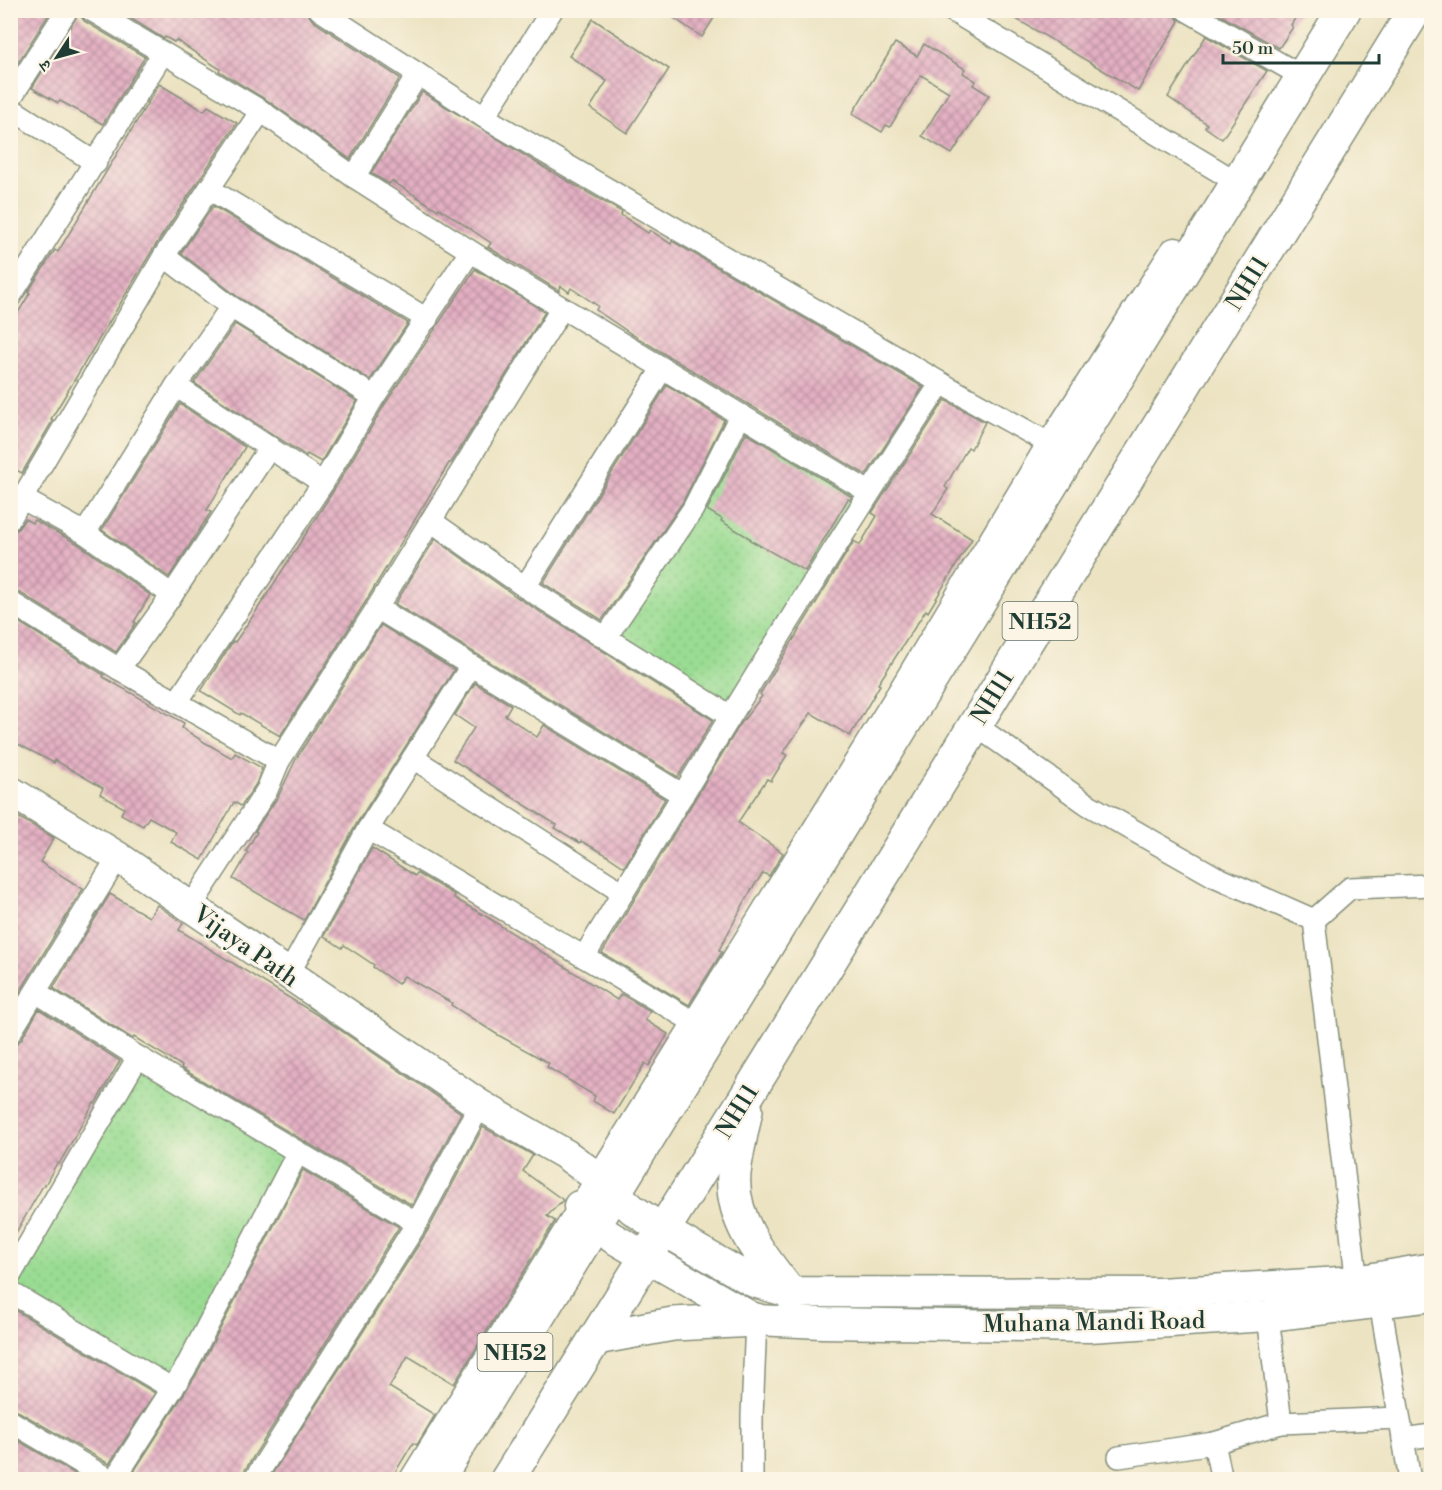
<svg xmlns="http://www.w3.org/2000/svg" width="1442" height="1490" font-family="'Libre Bodoni','Noto Serif Devanagari',serif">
  <defs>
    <pattern id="park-dots" width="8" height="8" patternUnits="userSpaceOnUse" patternTransform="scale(1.5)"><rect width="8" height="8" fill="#9adc93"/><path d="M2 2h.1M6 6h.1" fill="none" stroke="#84be7f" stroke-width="1.8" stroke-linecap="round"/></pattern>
    <pattern id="building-cross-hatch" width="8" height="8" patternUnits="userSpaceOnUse" patternTransform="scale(1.5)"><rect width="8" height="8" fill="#e4b0c3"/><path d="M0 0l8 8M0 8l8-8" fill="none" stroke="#b8909f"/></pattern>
  </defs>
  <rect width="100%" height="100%" fill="#fcf5e5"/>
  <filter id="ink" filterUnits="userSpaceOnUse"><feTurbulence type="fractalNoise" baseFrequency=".0167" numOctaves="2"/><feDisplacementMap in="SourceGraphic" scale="12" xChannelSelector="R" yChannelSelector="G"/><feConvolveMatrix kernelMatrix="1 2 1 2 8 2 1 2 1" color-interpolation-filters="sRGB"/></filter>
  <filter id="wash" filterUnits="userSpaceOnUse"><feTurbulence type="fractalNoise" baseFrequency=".008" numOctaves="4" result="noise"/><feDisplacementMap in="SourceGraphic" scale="24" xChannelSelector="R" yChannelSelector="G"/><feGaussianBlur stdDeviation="1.35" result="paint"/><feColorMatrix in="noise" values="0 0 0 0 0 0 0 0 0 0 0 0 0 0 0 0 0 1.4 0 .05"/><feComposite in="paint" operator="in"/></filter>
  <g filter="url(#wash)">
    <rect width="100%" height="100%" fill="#ece3c2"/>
    <g fill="url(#park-dots)" stroke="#5c8c64" stroke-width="1.5">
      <polygon points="740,416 869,492 730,716 606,637"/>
      <polygon points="138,1057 298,1152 173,1389 11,1292"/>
    </g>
    <g id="blocks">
      <g fill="url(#building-cross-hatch)">
        <polygon points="10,10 51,11 10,75"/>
        <polygon points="117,10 305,10 313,21 400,78 350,159 268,101 219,71 220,69 176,40 174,42 165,37 164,39"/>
        <polygon points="662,10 719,10 702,37"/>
        <polygon points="1001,10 1170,10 1179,21 1138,91"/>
        <polygon points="1222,10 1300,10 1291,25 1293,27 1279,48 1220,15"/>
        <polygon points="79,13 84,21 145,57 103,124 60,101 58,103 32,88"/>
        <polygon points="593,19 669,69 627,133 590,108 607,81 569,56"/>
        <polygon points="1206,36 1267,71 1222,139 1205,127 1207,124 1168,97"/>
        <polygon points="895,43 917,56 924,44 965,69 963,73 976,81 973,85 989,95 952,154 922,136 949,92 921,75 890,127 886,125 882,132 852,114"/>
        <polygon points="159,84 204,111 208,106 237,123 153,249 51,419 53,420 22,473 10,467 10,326 30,293 28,292 55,250 58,252"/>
        <polygon points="422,92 545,168 622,212 621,215 648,233 650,230 671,244 672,241 923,387 866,475 633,335 596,310 598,306 571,288 569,292 561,286 559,291 488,247 491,243 439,208 438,210 392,181 389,184 371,173"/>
        <polygon points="213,206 408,323 370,380 238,297 181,253"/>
        <polygon points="475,269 545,312 451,463 449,463 366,601 280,736 241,713 240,715 201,691 233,641 235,642 255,613 334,490 385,404"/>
        <polygon points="235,324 357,401 321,462 307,454 306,456 194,383"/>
        <polygon points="667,385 724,420 682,503 602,620 543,583"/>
        <polygon points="945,400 985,422 971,449 968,447 945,487 948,489 932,514 972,539 928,612 926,610 878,684 880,685 850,736 811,713 783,753 787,755 771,781 767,779 738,822 783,853 769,876 763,873 750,892 719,950 722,952 689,1005 602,953 739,726 762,696 760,694 854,541 860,545 877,516 872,513"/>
        <polygon points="180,404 245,447 207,510 211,512 169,577 102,530"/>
        <polygon points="746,433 852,497 850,500 848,499 805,571 750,540 751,539 721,521 722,519 707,510"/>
        <polygon points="25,519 32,523 34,520 78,544 150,595 134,622 136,623 116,652 17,591 10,589 10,532 17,530"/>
        <polygon points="435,539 518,598 713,720 678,777 395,604"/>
        <polygon points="14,619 104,675 103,677 184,723 182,728 204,742 232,758 235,753 262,768 256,784 241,806 234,802 202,860 171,842 176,832 149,817 143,826 121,814 124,808 100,794 103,788 55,760 54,763 10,740 10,625"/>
        <polygon points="381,625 454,670 357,823 304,920 233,879 248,853 246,851 257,832 255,831 278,797 296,759"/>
        <polygon points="475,683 511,705 505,715 537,737 544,725 665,799 624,867 603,853 581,841 580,843 555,828 557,825 453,760 474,728 455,715"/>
        <polygon points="10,812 54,838 40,862 83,889 10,1008"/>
        <polygon points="372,848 415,876 417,873 455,895 454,898 487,917 617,1000 621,994 650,1011 645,1020 668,1034 649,1066 645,1063 614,1114 593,1101 595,1096 547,1067 549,1063 498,1035 451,1005 452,1003 404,976 398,984 373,967 374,965 344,945 342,948 324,936"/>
        <polygon points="110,894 149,917 157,905 183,923 179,930 327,1021 461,1113 412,1205 181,1068 182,1066 134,1037 133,1039 53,988"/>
        <polygon points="39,1009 120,1061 95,1104 94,1103 59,1164 57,1163 45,1185 44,1184 10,1243 10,1049 21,1040"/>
        <polygon points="483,1127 533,1155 523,1171 563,1200 547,1216 555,1221 454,1384 408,1356 389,1387 435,1415 417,1445 413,1443 391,1479 269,1479 428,1230"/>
        <polygon points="303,1170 399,1227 243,1473 241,1479 129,1479 196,1375"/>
        <polygon points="10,1307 155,1393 109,1464 16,1410 10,1408"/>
        <polygon points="10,1436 84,1479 10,1479"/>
      </g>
    </g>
  </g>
  <g filter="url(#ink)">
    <use href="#blocks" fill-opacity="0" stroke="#86907b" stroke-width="1.5"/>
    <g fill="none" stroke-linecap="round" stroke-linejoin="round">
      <g stroke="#86907b" stroke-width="24">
        <g id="street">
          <polyline points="91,10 261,111 354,177 511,277 869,492"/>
          <polyline points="320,10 484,117 941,383 1052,445"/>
          <polyline points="951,10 1225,175"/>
          <polyline points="1186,10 1291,70"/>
          <polyline points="10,99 67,10"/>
          <polyline points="10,108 96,163"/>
          <polyline points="484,117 552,10"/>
          <polyline points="354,177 418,74"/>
          <polyline points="209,189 427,319"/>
          <polyline points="164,256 231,307 374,397"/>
          <polyline points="10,297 163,53"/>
          <polyline points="176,386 323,483"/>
          <polyline points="23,499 85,533 172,595"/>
          <polyline points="10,519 164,256 261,111"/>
          <polyline points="431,521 525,587 730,716"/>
          <polyline points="85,533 176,386 231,307"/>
          <polyline points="525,587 662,369"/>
          <polyline points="10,602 119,669 279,761"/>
          <polyline points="377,608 683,795"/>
          <polyline points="606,637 693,509 740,416"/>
          <polyline points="119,669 172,595 270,447"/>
          <polyline points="177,702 323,483 374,397 470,252"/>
          <polyline points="975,725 1087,804 1214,876 1314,920 1350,888 1432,885"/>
          <polyline points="413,758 623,893"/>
          <polyline points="368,829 697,1024"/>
          <polyline points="190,908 267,790 279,761 377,608 562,308"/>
          <polyline points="1314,920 1358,1292"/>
          <path d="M584,957C701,765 817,571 941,383"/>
          <polyline points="288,975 368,829 471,666"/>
          <polyline points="36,992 138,1057 417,1223"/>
          <polyline points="10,1033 118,857"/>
          <polyline points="10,1276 138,1057"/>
          <polyline points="10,1292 173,1389"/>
          <polyline points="1380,1302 1410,1480"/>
          <polyline points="1268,1316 1281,1423"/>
          <polyline points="10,1421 110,1480"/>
          <polyline points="1403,1439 1432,1435"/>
          <polyline points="1214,1443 1222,1480"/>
          <polyline points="1119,1457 1214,1443 1281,1423 1399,1418"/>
          <polyline points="114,1480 185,1369 298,1152"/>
          <polyline points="254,1480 417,1223 480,1105"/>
          <polyline points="752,1480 752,1416 756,1320"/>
        </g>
      </g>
      <g stroke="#86907b" stroke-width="33">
        <g id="secondary">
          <polyline points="10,791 118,857 480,1105 565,1154 601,1180 632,1209 663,1230 754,1282 789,1292 1159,1293 1356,1281 1432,1268"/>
          <path d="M579,1206C583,1221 601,1230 613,1238L756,1320L822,1323L1089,1327L1268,1316L1432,1296"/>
          <polyline points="415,1480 904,691 1052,445 1175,253"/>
        </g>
      </g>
      <g stroke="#86907b" stroke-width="36">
        <g id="highway">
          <path d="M746,1110C742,1131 736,1153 734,1174C730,1220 763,1259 789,1292"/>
          <polyline points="596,1338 673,1324 756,1320"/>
          <polyline points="437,1480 1344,10"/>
          <polyline points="507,1480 748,1094 1415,10"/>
        </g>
      </g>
      <use href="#street" stroke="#fff" stroke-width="21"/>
      <use href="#secondary" stroke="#fff" stroke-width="30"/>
      <use href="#highway" stroke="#fff" stroke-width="33"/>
    </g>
  </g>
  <g text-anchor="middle" stroke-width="4.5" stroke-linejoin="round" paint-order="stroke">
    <g fill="#fcf5e5" stroke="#617469" stroke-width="1.5">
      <rect x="1002.5" y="602" width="75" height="38" rx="4.5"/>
      <rect x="477.5" y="1333" width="75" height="38" rx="4.5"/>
    </g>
    <g font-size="22" font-weight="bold" fill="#1f3d34">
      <text x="1040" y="629">NH52</text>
      <text x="515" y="1360">NH52</text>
    </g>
    <g font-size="24" fill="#1f3d34" stroke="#fcf5e5">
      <text transform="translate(1247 283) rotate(-58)" y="8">NH11</text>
      <text transform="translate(992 697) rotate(-58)" y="8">NH11</text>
      <text transform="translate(246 946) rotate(35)" y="8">Vijaya Path</text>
      <text transform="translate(737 1111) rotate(-58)" y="8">NH11</text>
      <text transform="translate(1094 1322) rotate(-1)" y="8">Muhana Mandi Road</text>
    </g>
  </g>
  <rect width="1442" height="1490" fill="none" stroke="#fcf5e5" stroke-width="36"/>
  <g transform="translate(57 57) rotate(234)" stroke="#fcf5e5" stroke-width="4.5" paint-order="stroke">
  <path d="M0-4.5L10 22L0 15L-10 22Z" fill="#1f3d34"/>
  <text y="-9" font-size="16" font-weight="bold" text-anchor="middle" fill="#1f3d34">उ</text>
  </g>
  <path d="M1223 54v9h156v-9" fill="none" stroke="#1f3d34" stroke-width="3"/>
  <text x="1232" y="54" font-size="18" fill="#1f3d34" stroke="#fcf5e5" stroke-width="4.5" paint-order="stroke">50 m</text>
</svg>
